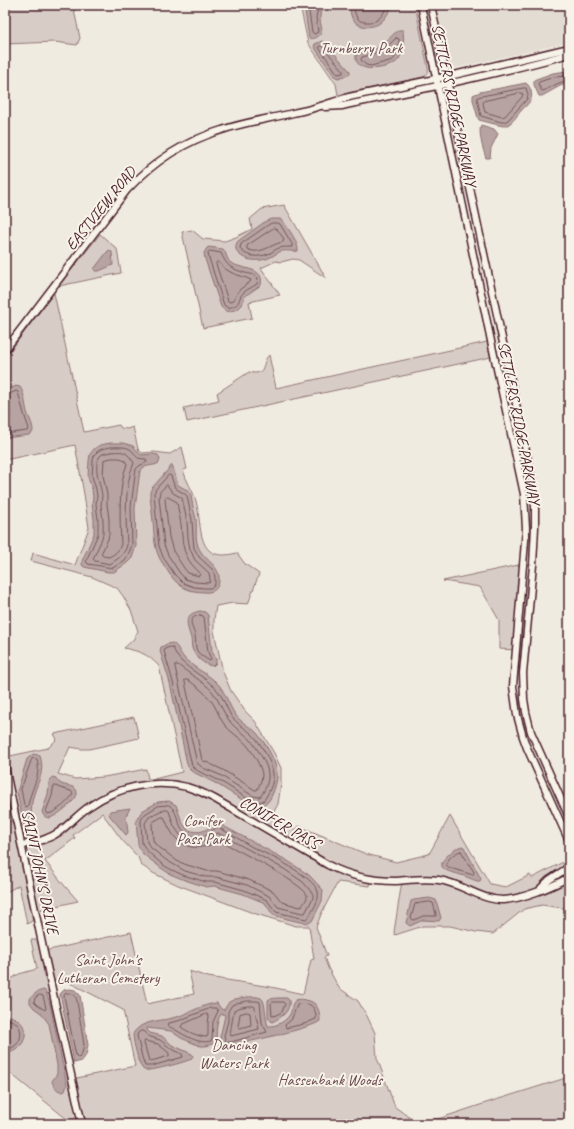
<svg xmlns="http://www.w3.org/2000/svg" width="574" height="1129" font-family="Caveat,sans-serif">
  <rect width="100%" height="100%" fill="#f0ebe0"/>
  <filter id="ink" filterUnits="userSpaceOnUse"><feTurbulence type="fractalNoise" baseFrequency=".025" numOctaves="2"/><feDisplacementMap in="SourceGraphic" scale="8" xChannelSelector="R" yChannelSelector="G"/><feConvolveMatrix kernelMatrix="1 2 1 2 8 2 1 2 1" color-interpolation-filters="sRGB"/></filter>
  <g filter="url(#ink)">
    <polygon fill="#e3dcd2" points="436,5 569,5 569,42 456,68 448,64"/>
    <g fill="#d8cdc6" stroke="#917678">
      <polygon points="5,5 82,5 74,10 80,38 77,45 55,42 5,44"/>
      <path d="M300,5H415L428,68C429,73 427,75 423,77L338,95L336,84L308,43Z"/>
      <polygon points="284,205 326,278 299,260 293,259 281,262 276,261 261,268 280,295 249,302 252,318 203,328 182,232 192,230 203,239 225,241 236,237 252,229 250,219 262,209"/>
      <polygon points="100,234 117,249 121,273 59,286"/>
      <path d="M54,293L84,432L119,425L121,428L127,429L133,427L138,449L142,453L154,452L170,454L182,447L187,469L183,470C186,481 193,490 196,501C203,528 195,564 237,553L245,564L259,574L248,604L233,603L216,606L214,620V631L223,672L231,691L245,711L255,721L274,753L281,768V784L278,804L271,817L296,830L299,826L366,854L396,862L429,854L450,816L490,884L506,887L530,875L532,878L569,859V909L542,905L524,909L493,934L476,932L450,926H423L395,935L394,932L402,881L371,879L370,886L338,882L322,912L316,927L327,956L324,957L328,968L339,988L358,1001L367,1016L375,1033L377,1058L395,1107L416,1122L441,1118L486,1103L569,1077V1124H82L72,1079L135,1066L123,1010L62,979L51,982L44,951L131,932L147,1004L194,994L189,971L208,977L271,987L303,994L311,960L314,959L309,926H296L253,913L178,885L153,873L141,865L138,857L122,840L102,813L73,835L75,838L45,861L64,885L78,901L35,911L32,921L27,924L19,885L5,893V822L16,820L5,767V757L48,748L57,739L54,734L134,717L139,738L89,749H82L70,747L58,774L75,779L104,777L146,769L148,779H154L182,772L159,666C146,653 141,652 124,648L133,640L138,631L131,610L123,596L117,588L92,577L31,561L33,553L75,565L89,528L84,494L75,445L5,460V358Z"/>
      <path d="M487,342L491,357L187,422L184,408L219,400L217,393L249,372C267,377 261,362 269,355L276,388Z"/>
      <polygon points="523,564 516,650 499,649 499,620 480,587 443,581"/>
      <polygon points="31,940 36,940 39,944 77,1118 68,1120 5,1069 5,983 19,974 37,969"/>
    </g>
    <g fill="#b7a4a2" stroke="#8b6f72">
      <path d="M304,5H324C321,9 320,13 320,18C320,26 326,34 315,38C311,39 313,39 309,38Z"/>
      <path d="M350,5H393C389,12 386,18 380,23C371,29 357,28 352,18C350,14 350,9 350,5Z"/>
      <path d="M398,30H403C404,39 404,51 399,59C393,69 353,76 356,55C362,52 369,52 375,49C385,44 390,37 398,30Z"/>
      <polygon points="322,41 324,42 327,44 333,52 350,71 350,74 349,75 338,78 334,76 315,48 314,46 315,44"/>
      <polygon points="567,71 569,72 569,83 560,86 542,96 539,96 534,85 534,80 536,79 553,73"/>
      <path d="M526,83C529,86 530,87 531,91C534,101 526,105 520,112C516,117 511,125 504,126C501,126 483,121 479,120L478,118L473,100V95L480,92Z"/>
      <path d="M481,125L494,129L498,134L491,148L490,158H486C483,150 478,132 481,125Z"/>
      <path d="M271,219H280L283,221C288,228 299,243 298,251C293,252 288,250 282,251C278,252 275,255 271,257C261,262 245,262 238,253C235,249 235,245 238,241L266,221Z"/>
      <path d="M209,247L223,249C227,253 226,259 231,263C243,270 265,267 261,285L245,296L242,305L238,309L227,312L221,307L205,259L204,253L207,248Z"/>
      <polygon points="109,250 112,252 113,265 99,271 95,271 94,269 107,252"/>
      <path d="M16,386L20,387C25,394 25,404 27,412C29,418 33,424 33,431L32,433L29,435L5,438V417H9L11,415L5,411V391Z"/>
      <path d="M110,443H124L133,446L141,455L153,454L158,455L160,459L159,463C153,467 144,464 140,471L135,508L136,546L132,558L127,563L114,572H108L84,567L82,565V561L94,534V519L92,504L93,497L92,490L88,477L89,461L90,454L95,448L100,445Z"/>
      <path d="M172,465L173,467L178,485L189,491L191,495C192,503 194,511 196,519C197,528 195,537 198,546C203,560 221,565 219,581C218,590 212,593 204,592C186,592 176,585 167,570C165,566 161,562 159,557C154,546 154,533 153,521C152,513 151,505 150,497V492L152,488Z"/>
      <path d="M200,611L205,612L208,615L212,651L216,659V663L213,666C205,666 194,656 192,648C191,644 192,640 190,635C186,623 184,614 200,611Z"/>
      <path d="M172,643C178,645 180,654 185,659C195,669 209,674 219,685C227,695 230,710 239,719C244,724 251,727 256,732C265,742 275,759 277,772C278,780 274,792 270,799C265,807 258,808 249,804L215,783L191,771L187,764L170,683L160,651L161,647L167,644Z"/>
      <path d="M33,754L39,755L40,756C46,774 35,785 32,802C31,812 32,821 28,831H27L25,830L24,825L17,792L27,759Z"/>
      <path d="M52,777L56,778C57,780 58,782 60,783C64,787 78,784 77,794C77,800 55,818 49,818C45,818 43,815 42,812L48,794L49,782Z"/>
      <path d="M169,801L176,805L182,822L188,830C202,834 205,831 216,822L288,861L309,875L323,890L322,901L312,921L308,923L300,922L287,919L273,915L265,903L243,894L214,886L206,887L182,879L170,874L161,868L143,854L138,845L136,820L142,811L158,802Z"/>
      <polygon points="130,808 126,816 128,832 127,834 126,835 110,816 109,813 110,811"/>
      <path d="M462,846L464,847L480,877L481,879L480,881H477C471,879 465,876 458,874C450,872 434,869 446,857C451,852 455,848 462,846Z"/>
      <polygon points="429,898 436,900 441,918 439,921 423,920 410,926 406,923 411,901 414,900"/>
      <polygon points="70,989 75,990 80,995 88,1045 86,1055 82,1061 74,1063 73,1057 60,994 64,990"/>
      <path d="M44,990L46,992L50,1004L67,1085L65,1091L63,1092C57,1091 53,1086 52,1081L57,1074V1065L49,1024L41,1013L34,1008L30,1003V999C33,994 38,991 44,990Z"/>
      <path d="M247,997C251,997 257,996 261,998C266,1000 265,1019 268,1026C277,1027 288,1020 291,1012C292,1008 292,1002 296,1000C298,999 303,999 305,1000C317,1001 320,1010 320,1021C313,1028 246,1042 231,1046H222L220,1036L222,1029L225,1015L223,1014H221C215,1023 217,1033 216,1043L206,1046H200L181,1038L171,1031L147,1028V1030L150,1033L162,1036L172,1045L192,1054L193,1056C192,1057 192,1058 191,1059C187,1062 148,1072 144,1070C139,1068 133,1040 133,1035C133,1034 135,1030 136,1030C144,1020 164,1021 176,1017C190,1013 203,1004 217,1003L221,1009L224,1010L229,1002L235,999Z"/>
      <path d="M277,998H287L289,1000C291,1011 281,1018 272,1022L268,1017V1000L269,999Z"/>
      <path d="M5,1015C15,1016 27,1024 25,1036C24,1045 14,1054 5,1053Z"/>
    </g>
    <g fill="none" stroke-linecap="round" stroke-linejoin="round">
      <g stroke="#76545b" stroke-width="1">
        <polyline points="308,5 312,32 314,34 318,32 316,17 319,5"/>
        <path d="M354,5C354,14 357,23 367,22C371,22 374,22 377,20C382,17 385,10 388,5"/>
        <path d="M396,38L399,39C399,46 398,55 393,60L371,66L366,65L361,60L362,57C376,54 386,49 396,38Z"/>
        <polygon points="321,46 324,47 330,55 343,70 343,73 338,74 337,73 320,49 319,47"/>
        <polyline points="569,76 554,77 539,82 538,84 541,90 543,91 559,83 569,80"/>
        <polygon points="524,88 526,88 528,95 527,99 508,120 504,122 501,122 481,116 477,99 478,97"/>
        <polygon points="521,93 523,94 522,97 505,116 502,117 485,112 483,103 484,101"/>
        <path d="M272,223H278L280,224L292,244V247C288,247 283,247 279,248C275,249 272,253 268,254C258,258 245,257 240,248L241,244L268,225Z"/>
        <path d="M274,228L277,229L284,239L283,242C271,244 260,256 247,249V246Z"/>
        <path d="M210,251L221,253C227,267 231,268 245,273C250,274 254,274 258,278L257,284C253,287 247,289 243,293C236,301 243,304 228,308L224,305L209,258L208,253Z"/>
        <path d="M217,262H219C228,275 239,274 251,280L250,282L239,290L233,301L230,302L228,301L216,264Z"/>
        <polyline points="5,395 9,394 16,391 18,392 24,414 29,429 27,431 5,434"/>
        <path d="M111,447C117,447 124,446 130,449C138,455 133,459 146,459L147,461V462L139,466L136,469L135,475L131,507L132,545L128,555L125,560L113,568L88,564L86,561L98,534V519L96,504L97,496L96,489L92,476L93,461L94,455L98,451L102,449Z"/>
        <path d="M111,452C125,451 126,451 134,463C124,484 126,521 127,545C125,554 118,559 110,564L95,561L93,559C96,552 103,538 103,533C104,523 102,514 101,505C101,502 102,499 102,496C101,484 92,467 100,456C102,453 107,453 111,452Z"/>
        <path d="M112,458C119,458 124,457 127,464C118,486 120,520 121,544C119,551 115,554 109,557L103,556L101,554L108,539L109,534V519L107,504V495L103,475L104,460Z"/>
        <polygon points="169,475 171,476 175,488 185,494 187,496 192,520 193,537 194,548 199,557 213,570 215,577 215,584 213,587 210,588 204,588 194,587 183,583 175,575 163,557 159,546 158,538 154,493 156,489"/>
        <polygon points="167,485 173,493 182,498 187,521 188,538 190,549 195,560 209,573 210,578 210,582 209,583 195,582 185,579 179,572 168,555 164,545 159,497 160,492"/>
        <path d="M166,497H168L177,502C178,510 180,517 181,524C183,547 182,556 200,573L199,576L188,573L184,568L173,551L169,537L165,499Z"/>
        <path d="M200,615L203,616L204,617L208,652L211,659L210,661C206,659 200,655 197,651C195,647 196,640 195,635C192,626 186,618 200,615Z"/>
        <path d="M171,647L173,648C175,652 177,657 181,661C190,670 203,676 212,685C222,693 225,705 231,716C236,723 245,728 252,734C260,742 272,762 273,774C274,783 268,795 263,801L256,802L251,801C240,794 229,786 218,780C209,775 198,773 192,766L173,682L164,651L165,649Z"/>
        <path d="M175,665H178C188,673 204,682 212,691C220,701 223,714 231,723C236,729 244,733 250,739C256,747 268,764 268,774C269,782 264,792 260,797L253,796L220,775L203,768L197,763L175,667Z"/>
        <path d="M185,680H188C198,687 207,694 214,705C218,712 220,719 224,724C230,732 238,736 245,743C251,749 262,767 262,775C262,780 259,786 257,790H255L223,770L202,760L185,682Z"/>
        <path d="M33,758L37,759C42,775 30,790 28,806L26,807L24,805L21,789L31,761Z"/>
        <path d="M54,786H56L60,788L71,791L73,794C69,801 57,812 48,814L46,811L52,796Z"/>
        <path d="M169,805C182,812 174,842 204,836C209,835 213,829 217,827C229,833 241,840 252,847C267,854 314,876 318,892C320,900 312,911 309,917L307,919L301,918L276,912L267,900L244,890L215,882H206L183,875L172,870L163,865L147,851L142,843L141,820L145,814L158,806Z"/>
        <polygon points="167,810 169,811 174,826 180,835 184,838 194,841 205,840 218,833 284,869 303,882 313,894 313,898 305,913 302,913 278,907 269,896 247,885 216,877 206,877 185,871 166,860 150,847 147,842 145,823 149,817 160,811"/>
        <path d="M162,817H164C173,838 182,852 207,846C211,845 215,842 218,840C232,847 304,884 307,895C308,898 304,903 302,906L300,907L282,902L273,891L249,880L217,871H207L187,865L177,861L155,844L153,840L152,823L153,822Z"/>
        <path d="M461,851L474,872L473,875L450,868L446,865C447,859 455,852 461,851Z"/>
        <polygon points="430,902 433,903 436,914 436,916 423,916 414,920 412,919 411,918 415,904"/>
        <path d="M70,993C75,993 76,997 77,1001L84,1045L82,1053L79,1058L76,1056L64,996L65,994Z"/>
        <polygon points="40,995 43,996 46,1008 45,1010 37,1005 34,1002 35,998"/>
        <polygon points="247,1001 257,1001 260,1002 262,1023 267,1032 231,1042 226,1042 224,1036 228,1021 228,1012 230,1008 232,1005 237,1003"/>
        <polygon points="273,1002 283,1002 285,1004 282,1012 274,1016 272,1015 271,1004"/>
        <path d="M298,1004C310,1002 316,1006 316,1019L304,1024L286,1028L285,1025L291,1020Z"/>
        <polygon points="248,1006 254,1006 255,1007 256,1016 259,1029 231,1036 230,1034 234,1010 238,1008"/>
        <path d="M211,1008H216L218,1011L213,1022L212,1039L211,1041C196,1045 181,1032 168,1026L169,1023L178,1021Z"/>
        <polygon points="247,1012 250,1013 251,1025 240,1028 238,1026 240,1014"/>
        <path d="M207,1014L209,1017L208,1022V1035L207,1037C199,1037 188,1032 181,1027L182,1025Z"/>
        <path d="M5,1019C28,1020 24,1050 5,1049"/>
        <polygon points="141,1031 143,1031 148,1036 160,1040 170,1048 182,1054 183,1057 152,1066 145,1066 142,1057 137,1036 138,1033"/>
        <polygon points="145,1041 158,1044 169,1053 169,1056 151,1061 149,1061 144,1043"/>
      </g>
      <g stroke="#4a1f2b" stroke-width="9">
        <g id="secondary">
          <polyline points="421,5 491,341 524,494 526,528 525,541 513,686 517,715 523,737 527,748 569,841"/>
          <polyline points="431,5 532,479 535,507 535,527 533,565 523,673 524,699 526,712 531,732 569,817"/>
          <path d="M325,107L342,106C418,90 494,75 569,54"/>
          <path d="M5,350L127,190C153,162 185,141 222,130C245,122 269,119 293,113C301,111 309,110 317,107C328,104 338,100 349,97L454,75L569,48"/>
          <polyline points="5,767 44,953 82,1124"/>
          <path d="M22,845C35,842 48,840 59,832C70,824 79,813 90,806C117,787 154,779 187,787C197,790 206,794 215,799L328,865C349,876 372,881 396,881C410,880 424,878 439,880C461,883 480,900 503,900C522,899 552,887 569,877"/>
          <polyline points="541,888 549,880 569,867"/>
        </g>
      </g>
      <use href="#secondary" stroke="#f7f3e8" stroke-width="6"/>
    </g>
  </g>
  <g text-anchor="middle" stroke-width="4" stroke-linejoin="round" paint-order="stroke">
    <g font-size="16" fill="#6e4a52" stroke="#f7f3e8">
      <text x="361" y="53">Turnberry Park</text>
      <text x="203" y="826">Conifer<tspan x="203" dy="18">Pass Park</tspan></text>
      <text x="108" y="965">Saint John's<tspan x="108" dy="18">Lutheran Cemetery</tspan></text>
      <text x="234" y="1050">Dancing<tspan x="234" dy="18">Waters Park</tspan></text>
      <text x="330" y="1085">Hassenbank Woods</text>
    </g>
    <g font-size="16" fill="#4a1f2b" stroke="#f7f3e8">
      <text transform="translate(455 105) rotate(78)" y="6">SETTLERS RIDGE PARKWAY</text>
      <text transform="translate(100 208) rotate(-51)" y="6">EASTVIEW ROAD</text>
      <text transform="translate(520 423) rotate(79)" y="6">SETTLERS RIDGE PARKWAY</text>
      <text transform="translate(280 822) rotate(30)" y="6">CONIFER PASS</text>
      <text transform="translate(41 872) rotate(78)" y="6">SAINT JOHN'S DRIVE</text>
    </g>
  </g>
  <rect width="574" height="1129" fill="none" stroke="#f7f3e8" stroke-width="20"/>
  <rect x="10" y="10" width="554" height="1109" fill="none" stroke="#4a1f2b" stroke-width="1.5" filter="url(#ink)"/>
</svg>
